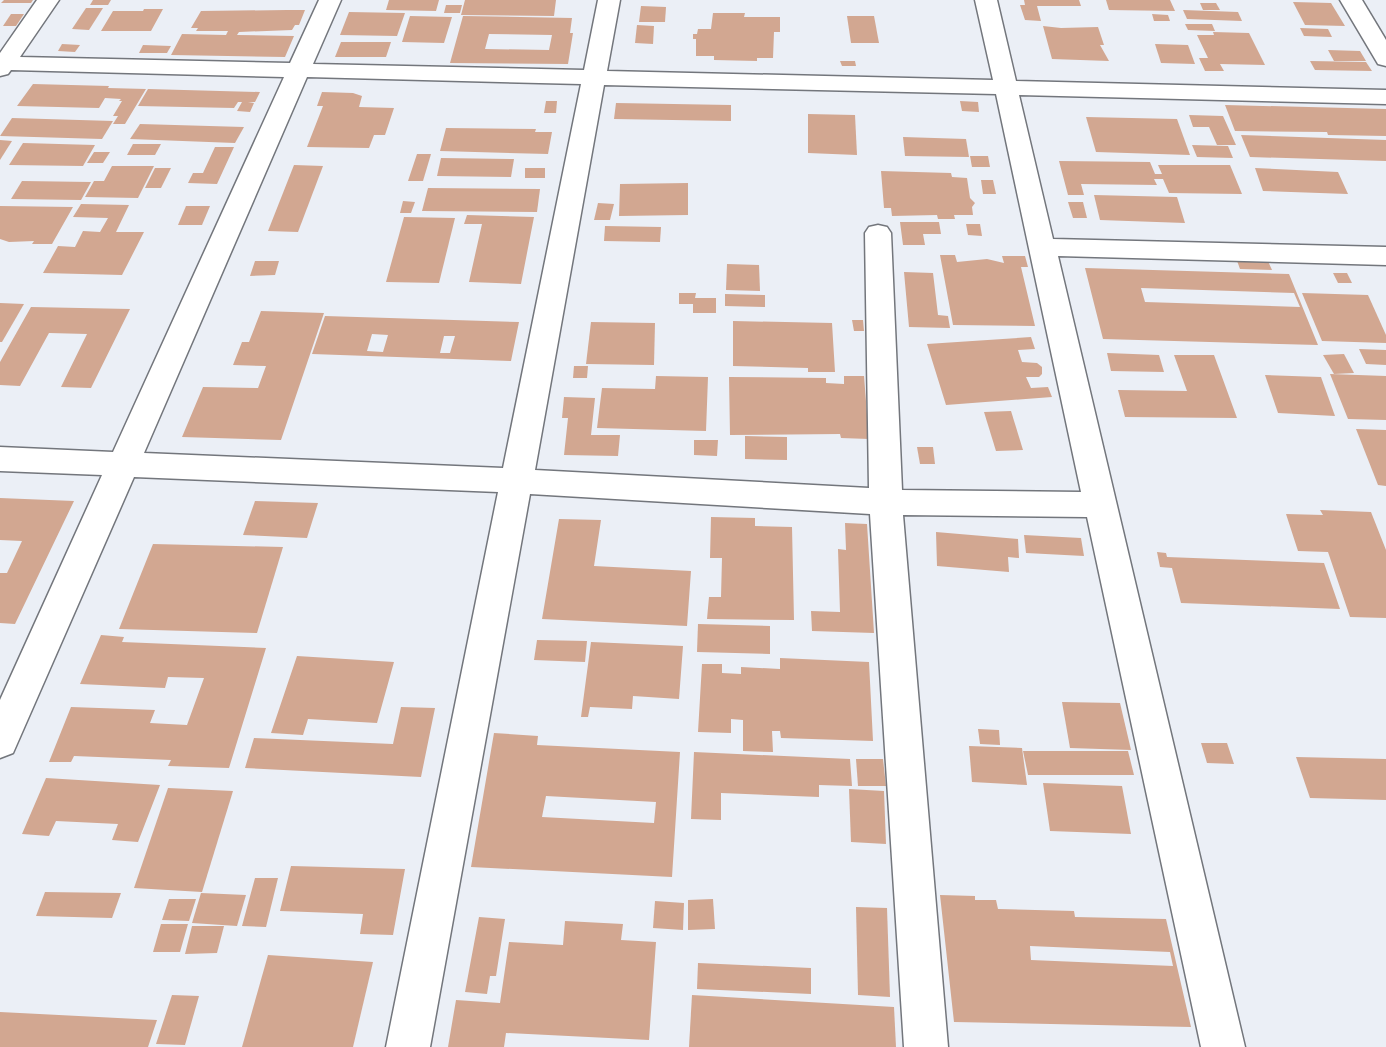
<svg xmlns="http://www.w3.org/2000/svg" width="1386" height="1047" font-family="'Sofia Sans Condensed',sans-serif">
  <rect width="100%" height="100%" fill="#ebeff6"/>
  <g fill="#d2a791" fill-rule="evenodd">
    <polygon points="4,0 33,0 31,3 1,3"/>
    <polygon points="93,0 111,0 108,5 90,5"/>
    <polygon points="389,0 439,0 436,11 386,10"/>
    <polygon points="465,0 556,0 554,16 461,15"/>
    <polygon points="1024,0 1079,0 1081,6 1037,6 1041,21 1025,20 1020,5 1025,5"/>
    <polygon points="1106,0 1170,0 1175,11 1109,10"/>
    <polygon points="1293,2 1331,3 1345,26 1305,25"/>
    <polygon points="1200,3 1216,3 1220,10 1203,10"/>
    <polygon points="446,5 462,5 460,13 444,13"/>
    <polygon points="641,6 666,7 665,22 639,22"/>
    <polygon points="86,8 103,8 89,30 72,29"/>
    <polygon points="144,9 163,9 151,31 101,31 113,11 143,11"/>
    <polygon points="287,10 305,10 299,25 295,25 292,30 239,32 237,35 294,36 285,57 171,55 182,34 226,35 228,31 196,31 198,28 191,28 201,11"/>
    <polygon points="1183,10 1238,12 1242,21 1187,19"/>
    <polygon points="349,12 405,13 397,36 340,35"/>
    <polygon points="713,13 745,13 744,17 780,17 780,32 774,32 773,58 757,58 757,61 714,60 714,56 696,56 696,39 693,39 693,34 697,34 698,29 711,29"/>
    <polygon points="11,14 24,14 16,26 3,26"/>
    <polygon points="1152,14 1168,15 1170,21 1154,21"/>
    <polygon points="410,16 452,17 444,43 402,42"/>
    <path d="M463,16L572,18L570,33H573L568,64L450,63ZM489,34L552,35L549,50L485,49Z"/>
    <polygon points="847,16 874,16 879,43 851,43"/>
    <polygon points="1185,24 1212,24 1215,31 1188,30"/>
    <polygon points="637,25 654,26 653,44 635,43"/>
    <polygon points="1043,26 1061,28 1098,27 1104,45 1100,45 1109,61 1052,59"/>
    <polygon points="1300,28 1328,29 1332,37 1304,36"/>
    <polygon points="1213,32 1249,33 1265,65 1220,64 1224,71 1205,71 1199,58 1208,58 1197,35 1214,35"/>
    <polygon points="341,42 391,42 386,57 335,57"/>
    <polygon points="62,44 80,45 75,52 58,51"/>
    <polygon points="1155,44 1188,45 1195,64 1161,63"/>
    <polygon points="143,45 171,46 167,53 139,53"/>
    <polygon points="1328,50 1360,51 1366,61 1334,61"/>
    <polygon points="840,61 855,61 856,66 842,66"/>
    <polygon points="1310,61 1366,62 1372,71 1315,70"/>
    <polygon points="33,84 109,86 108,88 146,89 125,124 113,124 118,116 113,116 122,101 119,101 121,99 105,98 99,108 17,106"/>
    <polygon points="148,89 260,92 255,102 248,102 254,103 250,112 237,111 242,102 238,102 234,108 138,106"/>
    <polygon points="322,92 353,93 362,96 359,107 394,108 385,135 374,135 369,148 307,147 323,106 317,106"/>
    <polygon points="546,101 557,101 556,113 544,113"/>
    <polygon points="960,101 978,102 979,112 962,111"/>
    <polygon points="616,103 731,105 731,121 614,119"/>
    <polygon points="1225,105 1386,109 1386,136 1328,135 1327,132 1235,131"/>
    <polygon points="808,114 855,115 857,155 808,153"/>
    <polygon points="1189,115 1223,116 1236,145 1217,145 1209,127 1193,127"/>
    <polygon points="1086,117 1177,119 1190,155 1096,152"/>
    <polygon points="12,118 113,121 102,139 0,136"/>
    <polygon points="140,124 244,127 235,143 130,139"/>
    <polygon points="446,128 536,129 535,132 552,132 548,154 440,151"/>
    <polygon points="1241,135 1386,140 1386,161 1250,157"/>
    <polygon points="903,137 966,139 969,157 905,156"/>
    <polygon points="0,140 12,141 0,160"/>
    <polygon points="23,143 95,145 83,166 9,165"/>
    <polygon points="133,144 161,144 155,155 127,155"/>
    <polygon points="1192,145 1228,146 1233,158 1197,157"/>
    <polygon points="215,147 234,147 217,184 188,183 193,173 203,173"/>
    <polygon points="94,152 110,152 103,163 87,163"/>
    <polygon points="417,154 431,154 423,181 408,181"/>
    <polygon points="970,156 988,156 990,167 972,167"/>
    <polygon points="441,158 514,159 511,177 437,176"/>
    <polygon points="1059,161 1150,162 1155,174 1162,174 1158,165 1230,165 1242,194 1169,193 1163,179 1154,179 1157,185 1081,184 1084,195 1068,195"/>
    <polygon points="294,165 323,166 298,232 268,231"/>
    <polygon points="112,166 154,166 138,198 85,197 94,181 104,181"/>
    <polygon points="155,168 171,168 161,188 145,188"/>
    <rect x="525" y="168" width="20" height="10"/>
    <polygon points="1255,168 1338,172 1348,194 1263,191"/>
    <polygon points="881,171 951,173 952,177 967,178 970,198 975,203 972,207 973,215 954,215 955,219 938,219 937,215 892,216 891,208 884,208"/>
    <polygon points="981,180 993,180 996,194 983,194"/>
    <polygon points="22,181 91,182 81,200 11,199"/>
    <polygon points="688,183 688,215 619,216 620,184"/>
    <polygon points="428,188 540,189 537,212 422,211"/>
    <polygon points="1094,195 1177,197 1185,223 1100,220"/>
    <polygon points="403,201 415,202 411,213 400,213"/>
    <polygon points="1068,202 1083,202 1087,218 1073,218"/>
    <polygon points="598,203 614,204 610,220 594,220"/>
    <polygon points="81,204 129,205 116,232 144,232 122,275 43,273 58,246 75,247 83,231 100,232 108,218 73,217"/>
    <polygon points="0,206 73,207 52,244 32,244 34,241 9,242 0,239"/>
    <polygon points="186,206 210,206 202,225 178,225"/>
    <polygon points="467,215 534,217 521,284 469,282 482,224 464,224"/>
    <polygon points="404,217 455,218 439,283 386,282"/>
    <polygon points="900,222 939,222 941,234 923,234 925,245 903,245"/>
    <polygon points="966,224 980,224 982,236 968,235"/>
    <polygon points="605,226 661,227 660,242 604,241"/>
    <polygon points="940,255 955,255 957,262 987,259 1004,263 1002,256 1025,256 1028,267 1021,267 1035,326 953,325"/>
    <polygon points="1236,258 1267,259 1272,270 1240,269"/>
    <polygon points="255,261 279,261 275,275 250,276"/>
    <polygon points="727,264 759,265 760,291 726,290"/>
    <path d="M1085,268L1289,274L1318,345L1103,339ZM1141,288L1294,293L1300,307L1145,302Z"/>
    <polygon points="904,272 933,273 938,315 948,316 950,328 909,327"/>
    <polygon points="1333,273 1347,273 1352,283 1338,283"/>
    <polygon points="679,293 696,293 695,298 716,298 716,313 693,313 693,304 679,304"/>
    <polygon points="1302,293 1368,295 1386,335 1386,343 1322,341"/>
    <polygon points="725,294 765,295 765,307 725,306"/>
    <polygon points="0,303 24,304 2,342 0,342"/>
    <polygon points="31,307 130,309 91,388 61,387 87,334 49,333 20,386 0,385 0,362"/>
    <polygon points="261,311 324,313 281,440 182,437 203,387 258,388 266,366 233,365 242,342 249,342"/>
    <path d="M325,316L519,322L511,361L312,354ZM372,334L388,335L383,352L367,351ZM444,336H455L450,353H440Z"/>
    <polygon points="852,320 863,320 864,331 854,331"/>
    <polygon points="733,321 832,323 835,372 808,372 808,368 733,366"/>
    <polygon points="591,322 655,323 654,365 586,364"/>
    <polygon points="1031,337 1035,349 1018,350 1022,362 1037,363 1042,367 1042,374 1039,377 1026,377 1031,388 1048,387 1052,397 946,405 927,344"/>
    <polygon points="1359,349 1386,350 1386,365 1366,364"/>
    <polygon points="1107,353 1159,355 1164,372 1111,371"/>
    <polygon points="1344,354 1354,373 1334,374 1323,355"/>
    <polygon points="1174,355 1214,355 1237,418 1125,417 1118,390 1187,391"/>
    <polygon points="574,366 588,366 587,378 573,378"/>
    <polygon points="1330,374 1386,376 1386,420 1348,419"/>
    <polygon points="1265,375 1321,377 1335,416 1278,413"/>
    <polygon points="656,376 708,377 706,431 597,428 602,388 655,389"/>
    <polygon points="844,376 864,376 869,439 841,438 840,434 730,435 729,377 826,378 826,383 844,384"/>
    <polygon points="564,397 595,398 591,435 620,435 618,456 564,455 568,418 562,418"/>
    <polygon points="1011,411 1023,450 996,451 984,412"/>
    <polygon points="1356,429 1386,430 1386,486 1378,485"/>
    <polygon points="745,436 787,437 787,460 745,459"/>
    <polygon points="694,440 718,440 717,456 694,455"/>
    <polygon points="917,447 933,447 935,464 920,464"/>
    <polygon points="0,498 74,501 15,624 0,623 0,573 7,573 22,541 0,540"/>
    <polygon points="255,501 318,503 307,538 243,535"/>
    <polygon points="1320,510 1371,512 1386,550 1386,618 1350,617 1328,552 1298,551 1286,514 1323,515"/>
    <polygon points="711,517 755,518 755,526 792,527 794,620 707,619 709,597 721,597 722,558 710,558"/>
    <polygon points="559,519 601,520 594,566 691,571 687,626 542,619"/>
    <polygon points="845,523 867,524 874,633 812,631 811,611 840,612 838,549 846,550"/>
    <polygon points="936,532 1018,539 1019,558 1008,557 1009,572 937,566"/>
    <polygon points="1024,535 1081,538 1084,556 1026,553"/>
    <polygon points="153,544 283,547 257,633 119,629"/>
    <polygon points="1157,552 1166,553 1167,557 1324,563 1340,609 1181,603 1172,568 1160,567"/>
    <polygon points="698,624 770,626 770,654 697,652"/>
    <polygon points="101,635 124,637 122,642 266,648 229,768 168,766 171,760 74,756 71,762 49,762 71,707 155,710 150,723 187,725 204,678 168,677 165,688 80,684"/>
    <polygon points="537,640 587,641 585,662 534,660"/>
    <polygon points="591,642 683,646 679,699 633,696 632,709 590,707 588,717 581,717"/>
    <polygon points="297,656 394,662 377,723 308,719 303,735 271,733"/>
    <polygon points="780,658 869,662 873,741 781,738 780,731 772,731 773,752 743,751 743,720 731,719 731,733 698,732 702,664 722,664 722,673 741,674 741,667 780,669"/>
    <polygon points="1062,702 1120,703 1131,750 1070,748"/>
    <polygon points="401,707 435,708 421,777 245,768 254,738 393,744"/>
    <polygon points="978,729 999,730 1000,745 980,744"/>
    <path d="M494,733L538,736L537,745L680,752L672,877L471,867ZM546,796L656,802L654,823L542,817Z"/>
    <polygon points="1201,743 1227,743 1234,764 1207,763"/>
    <polygon points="969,746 1022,748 1027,785 972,782"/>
    <polygon points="1023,751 1128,751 1134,775 1028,775"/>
    <polygon points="694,752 850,759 852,786 819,785 819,797 721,793 721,820 691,819"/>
    <polygon points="1296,757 1386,759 1386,800 1310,798"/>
    <polygon points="856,759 883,759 886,786 858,786"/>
    <polygon points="46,778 160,785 138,842 112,840 118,824 56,821 49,836 22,834"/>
    <polygon points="1043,783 1122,786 1131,834 1050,831"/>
    <polygon points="168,788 233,791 202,892 134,888"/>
    <polygon points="849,789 884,791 886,844 851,842"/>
    <polygon points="291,866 405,869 393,935 360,934 363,914 280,911"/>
    <polygon points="255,878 278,878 266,927 242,926"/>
    <polygon points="45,892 121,893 112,918 36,916"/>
    <polygon points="201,893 246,895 237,926 192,923"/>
    <path d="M940,895L975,896V900H996L998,909L1074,911L1075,917L1166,919L1191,1027L954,1022ZM1030,946L1170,952L1173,966L1031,960Z"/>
    <polygon points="169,899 196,899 189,921 162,920"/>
    <polygon points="713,899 715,929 688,930 688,900"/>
    <polygon points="655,901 684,903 683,930 653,928"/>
    <polygon points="856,907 887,908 890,997 858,995"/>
    <polygon points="479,917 505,919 496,976 490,976 487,994 465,992"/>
    <polygon points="565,921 623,924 621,940 656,942 649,1040 506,1033 504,1047 448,1047 456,1000 500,1003 509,942 563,945"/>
    <polygon points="161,924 188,924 180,952 153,952"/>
    <polygon points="192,926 224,926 217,953 185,954"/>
    <polygon points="268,955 373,962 353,1047 242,1047"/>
    <polygon points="698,963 811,968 811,994 697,989"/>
    <polygon points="172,995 199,996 185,1045 156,1044"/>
    <polygon points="692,995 894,1007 896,1047 689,1047"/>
    <polygon points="0,1012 157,1020 148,1047 0,1047"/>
  </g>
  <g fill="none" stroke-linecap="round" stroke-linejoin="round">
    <g stroke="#73767c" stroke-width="3">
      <g id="minor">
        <path d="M37,0H59L20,57L290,63L319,0H341L313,64L584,70L598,0H620L607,71L993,80L975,0H997L1016,81L1386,90V104L1019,95L1053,239L1386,247V265L1058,256L1245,1047H1201L1087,517L903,515L948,1047H904L870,514L530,494L430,1047H386L498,492L134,477L13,753L0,758V700L102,475L0,471V447L113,452L284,77L11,70L8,74L0,76V53ZM307,77L581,84L503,468L144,453ZM604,85L996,94L1081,492L902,490L891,233L887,227L878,225L869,227L865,233L869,488L535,470Z"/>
        <polygon points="1340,0 1362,0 1386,40 1386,66 1378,64"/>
      </g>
    </g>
    <use href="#minor" fill="#fff" fill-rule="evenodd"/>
  </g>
</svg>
